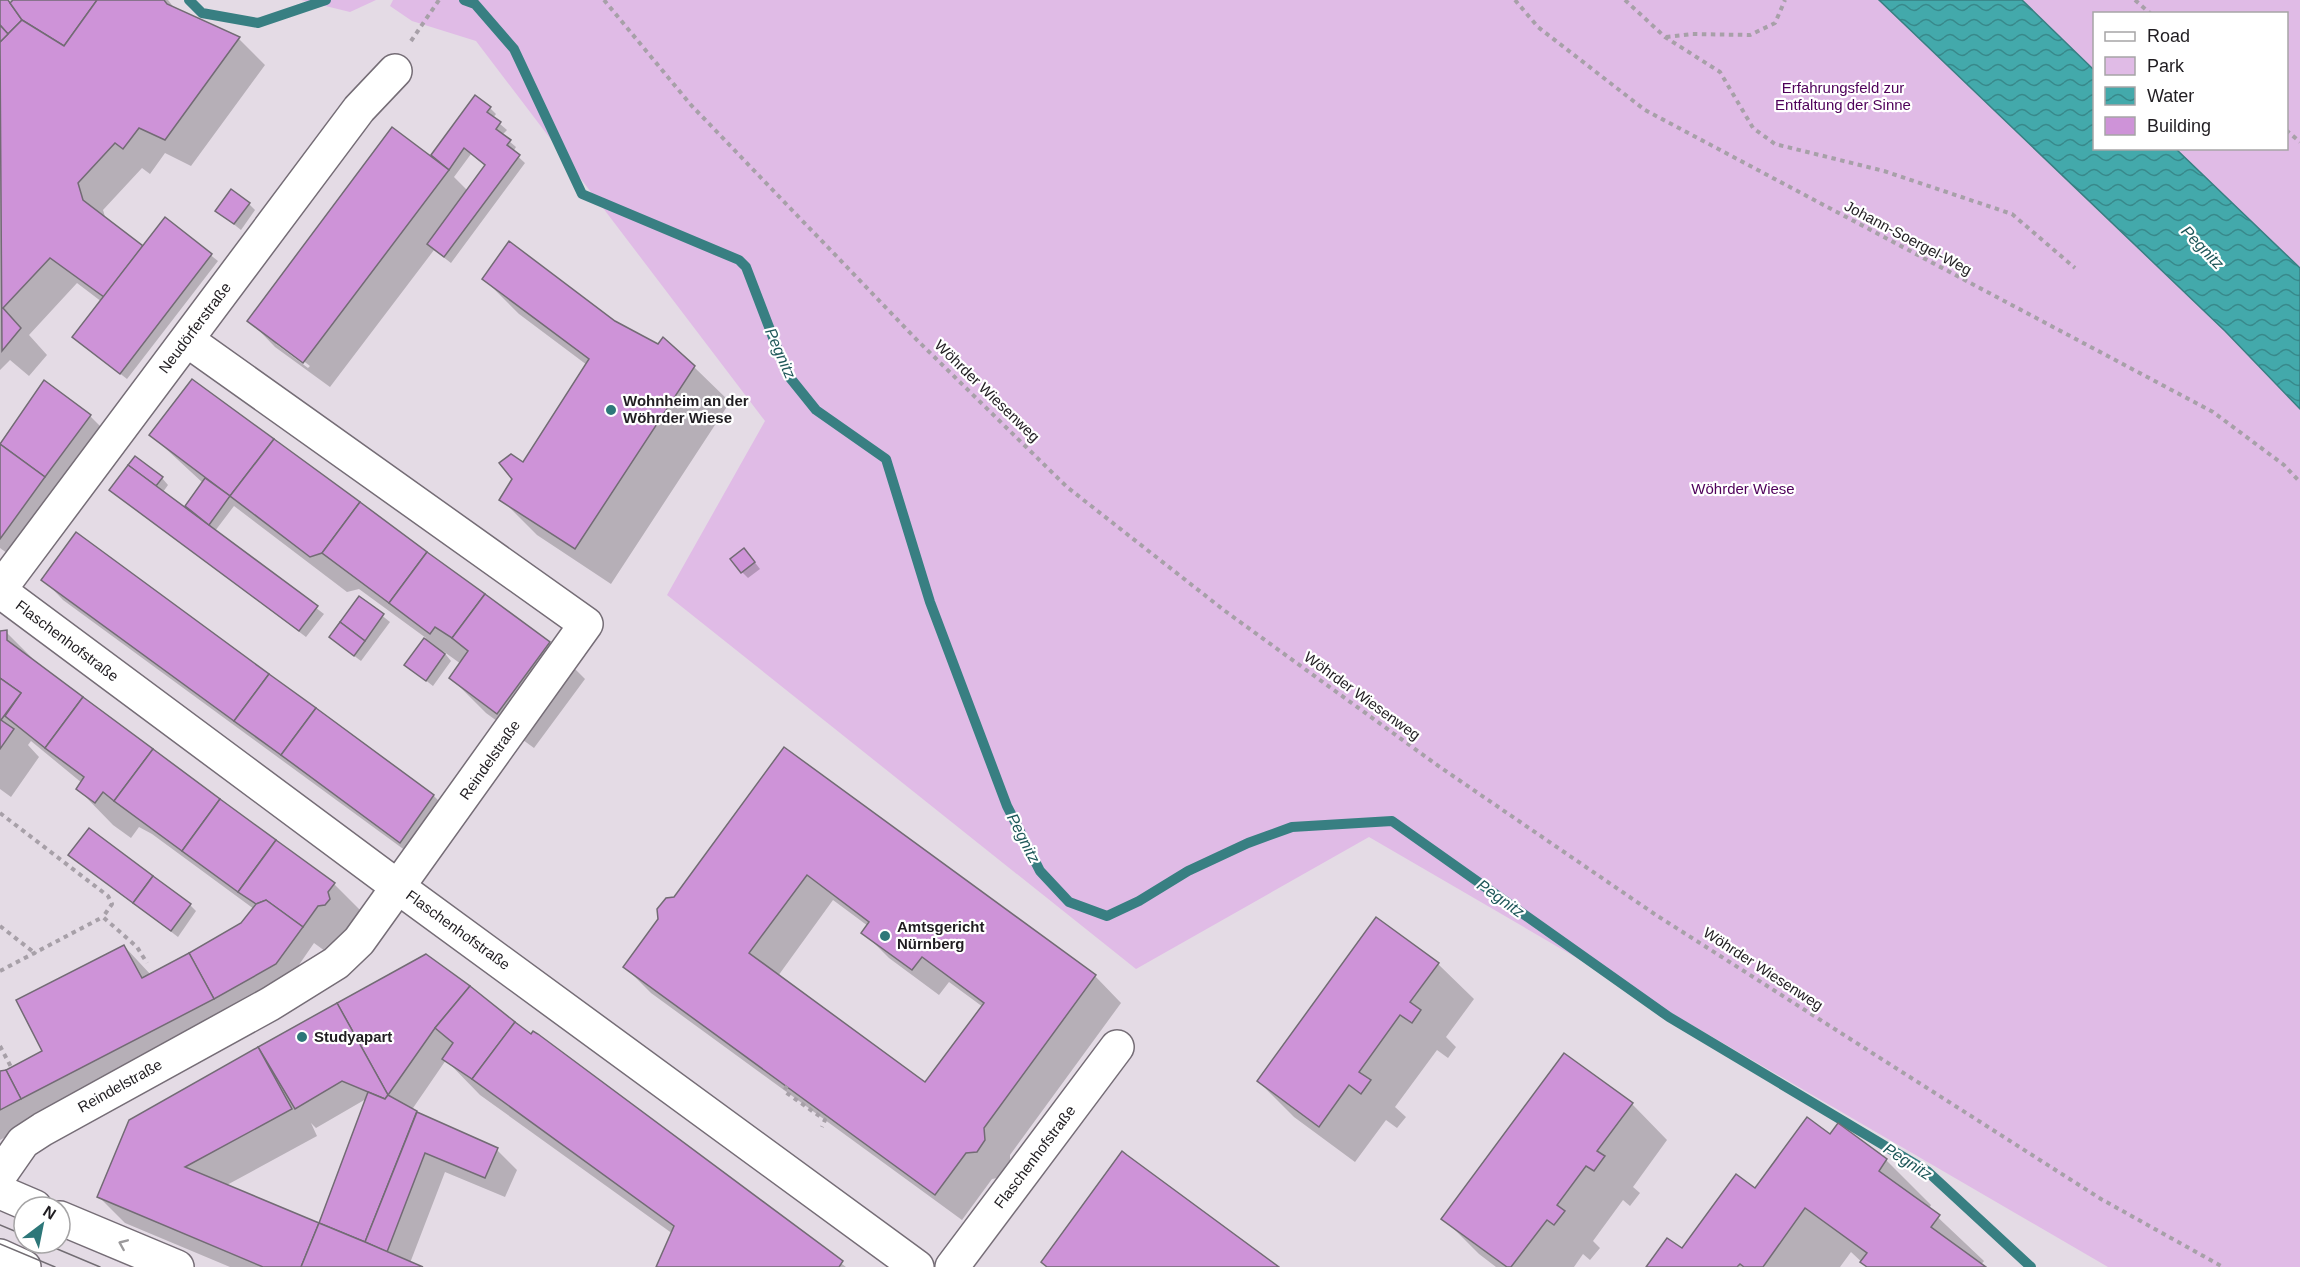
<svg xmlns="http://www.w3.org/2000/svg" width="2300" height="1267" font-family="Arial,sans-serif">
  <defs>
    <pattern id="water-waves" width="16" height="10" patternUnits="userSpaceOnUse" patternTransform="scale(1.5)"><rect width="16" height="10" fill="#43a9ab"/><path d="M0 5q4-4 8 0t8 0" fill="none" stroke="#38898b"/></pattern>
  </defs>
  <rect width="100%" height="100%" fill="#e4dbe5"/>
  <g fill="#e0bbe6" fill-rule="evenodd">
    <polygon points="301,0 376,0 350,12"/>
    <path d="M393,0H2300V1267H2108L1369,837L1136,969L667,595L765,421L476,41L412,21L390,6ZM2094,14H2286V148H2094Z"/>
  </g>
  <polygon fill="url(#water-waves)" stroke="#387f82" stroke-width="1.5" points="1879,0 2022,0 2094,70 2094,148 2176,149 2300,268 2300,409 2225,331"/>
  <g fill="#0003" fill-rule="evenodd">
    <polygon points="0,0 6,0 16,9 10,0 168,0 175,9 239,39 265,65 191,166 165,153 150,174 142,168 103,210 106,220 143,248 165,219 218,261 127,379 81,343 102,302 77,283 29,335 47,355 29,376 10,360 0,370"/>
    <path d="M490,108L496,114L493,118L507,130L502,135L516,147L513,152L525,163L451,263L434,250L330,387L275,347L249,320L438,163L433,155ZM471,154L486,165L468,191L454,177ZM276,340L310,366L308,368L276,344Z"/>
    <polygon points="249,204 255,210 241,230 217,211"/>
    <polygon points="483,278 614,322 694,367 730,402 611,584 537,535 501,499 587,365 519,314"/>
    <polygon points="192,381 549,643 585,679 534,748 486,713 450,677 461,664 443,651 451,661 433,686 406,665 426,638 359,589 347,592 234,506 215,531 324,614 306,637 111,490 162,478 168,485 163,492 185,509 203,483 151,435"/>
    <polygon points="44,382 90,416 116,442 25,566 0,548 0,443"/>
    <polygon points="76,534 434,796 454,817 421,862 63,600 43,579"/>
    <polygon points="750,556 760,569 748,578 742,572"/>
    <polygon points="360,598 390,622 361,661 337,643"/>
    <polygon points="0,632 6,632 32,658 32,661 334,884 370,920 340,962 314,943 290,978 0,1140 0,1073 44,1052 124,946 151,975 242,924 254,909 152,834 139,827 131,838 113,825 78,789 82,783 31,741 28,745 39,757 11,797 0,789"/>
    <path d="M784,749L1095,976L1121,1003L1010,1155V1167L1003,1177L992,1179L962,1220L651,993L625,967ZM833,900L868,926L863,932L889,958L939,995L949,982L983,1007L925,1084L778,976Z"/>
    <polygon points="70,855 190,905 196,911 178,937"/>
    <path d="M426,956L531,1036L846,1267H658L673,1234L480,1095L446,1060L411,1111L497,1150L517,1170L505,1197L445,1172L410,1263L419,1267H230L125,1223L99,1197L257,1049ZM366,1099L318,1225L225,1186L317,1136L311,1123L316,1128Z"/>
    <polygon points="1438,964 1474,999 1446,1037 1456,1047 1448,1058 1437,1050 1395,1107 1406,1117 1397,1128 1386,1120 1355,1162 1294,1117 1258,1081"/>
    <polygon points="1632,1104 1667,1140 1633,1187 1640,1193 1630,1206 1623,1200 1593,1241 1600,1248 1590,1260 1583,1254 1574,1267 1496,1267 1479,1254 1443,1218"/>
    <polygon points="1838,1125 1886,1160 1931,1205 1929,1209 1984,1261 1981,1265 1983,1267 1867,1267 1851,1252 1840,1267 1648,1267 1682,1250 1756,1191 1830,1136"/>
  </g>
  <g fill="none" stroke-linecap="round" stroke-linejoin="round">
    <g stroke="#387f82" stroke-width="10">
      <polyline points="189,0 202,13 258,23 326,0"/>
      <polyline points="464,0 475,4 514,49 582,194 739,260 746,267 787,374 816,410 886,459 930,602 1007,806 1040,871 1069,902 1107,916 1139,901 1188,871 1248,843 1292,827 1392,821 1669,1017 1927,1171 2031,1267"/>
    </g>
  </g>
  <g fill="#ce93d8" stroke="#726b74" stroke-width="1.5" fill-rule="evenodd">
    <polygon points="0,0 8,0 22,20 8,34 0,25"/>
    <polygon points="13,0 97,0 64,46 22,20 10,3"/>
    <polygon points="97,0 164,0 167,4 240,37 165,140 139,128 123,149 115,143 78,183 83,200 143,246 104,297 50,258 3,308 21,328 2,351 0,42 22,20 64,46"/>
    <polygon points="0,25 8,34 0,42"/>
    <polygon points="475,95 491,107 487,112 501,122 496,129 511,140 507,145 520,155 444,257 427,244 485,165 464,148 449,170 431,155"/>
    <polygon points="392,127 449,170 303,363 247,321"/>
    <polygon points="231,189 250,203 234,224 215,211"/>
    <polygon points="165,217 212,254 120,374 72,337"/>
    <polygon points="509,241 615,321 658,344 663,337 695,366 575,549 499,500 512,479 499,463 511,454 523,462 589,359 482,279"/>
    <polygon points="192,379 274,439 230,496 149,435"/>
    <polygon points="44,380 91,415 45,477 0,444"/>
    <polygon points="274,439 360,502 322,553 310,557 230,496"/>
    <polygon points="0,444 45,477 0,539"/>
    <polygon points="135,456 163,477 156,486 128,465"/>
    <polygon points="128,465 318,606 299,631 109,490"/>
    <polygon points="205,478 230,496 209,525 185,506"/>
    <polygon points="360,502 427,552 389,603 322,553"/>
    <polygon points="76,532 269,674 234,721 41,580"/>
    <polygon points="744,548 755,562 741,573 730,559"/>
    <polygon points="427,552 485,594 452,638 435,627 430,634 389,603"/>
    <polygon points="485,594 550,642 497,714 449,678 468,651 452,638"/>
    <polygon points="359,596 384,614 365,641 340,622"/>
    <polygon points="340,622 365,641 354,656 329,637"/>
    <polygon points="7,630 7,640 83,697 45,748 5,716 21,693 0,678 0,631"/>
    <polygon points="424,638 445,654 426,681 404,665"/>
    <polygon points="269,674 316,708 281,755 234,721"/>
    <polygon points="0,678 21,693 1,720 14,729 0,749"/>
    <polygon points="83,697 153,749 114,801 103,792 95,803 76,789 84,777 45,748"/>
    <polygon points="316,708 434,795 400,843 281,755"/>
    <path d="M784,747L1096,975L984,1128L985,1140L977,1152L966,1153L935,1195L623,967L658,919L657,909L666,898L674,897ZM807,875L869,922L861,933L912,970L922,957L984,1003L925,1082L749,953Z"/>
    <polygon points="153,749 220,799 182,851 114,801"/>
    <polygon points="220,799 276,840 238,892 182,851"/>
    <polygon points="89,828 153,876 133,903 68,855"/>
    <polygon points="276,840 335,883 328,892 330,899 325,905 318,906 303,927 266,900 256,904 238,892"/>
    <polygon points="153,876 191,904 171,931 133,903"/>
    <polygon points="266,900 303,927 276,964 214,999 189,953 241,923 256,904"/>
    <polygon points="1376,917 1439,963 1410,1002 1421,1010 1412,1023 1400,1015 1359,1072 1371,1080 1361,1094 1349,1085 1319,1127 1257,1081"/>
    <polygon points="124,945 142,978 189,953 214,999 21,1099 6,1070 42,1051 16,1000"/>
    <polygon points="426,954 470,986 435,1028 388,1095 337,1003"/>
    <polygon points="470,986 515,1022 472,1079 442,1059 453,1043 435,1028"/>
    <polygon points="337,1003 388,1095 385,1099 342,1081 295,1109 258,1047"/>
    <polygon points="515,1022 531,1034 533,1031 538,1034 843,1261 839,1267 656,1267 674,1226 472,1079"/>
    <polygon points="258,1047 292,1109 185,1167 319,1223 301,1267 263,1267 97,1197 129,1120"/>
    <polygon points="1564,1053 1633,1103 1597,1151 1605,1156 1594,1171 1586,1166 1557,1205 1565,1211 1554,1225 1547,1220 1511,1267 1507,1267 1441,1219"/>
    <polygon points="6,1070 21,1099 0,1110 0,1071"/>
    <polygon points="368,1092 385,1099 388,1095 417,1111 365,1242 319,1223"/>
    <polygon points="417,1112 498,1148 485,1178 425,1153 387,1252 365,1242"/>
    <polygon points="1807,1117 1830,1134 1838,1123 1887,1159 1879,1171 1940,1215 1931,1227 1986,1267 1867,1267 1860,1262 1867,1253 1805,1208 1763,1267 1744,1267 1740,1264 1737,1267 1646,1267 1667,1238 1682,1248 1736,1174 1755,1188"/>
    <polygon points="1122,1151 1127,1155 1279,1267 1047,1267 1041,1262"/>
    <polygon points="319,1223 365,1242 423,1267 301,1267"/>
  </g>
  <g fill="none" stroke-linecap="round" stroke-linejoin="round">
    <g stroke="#756d76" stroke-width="36">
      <g id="street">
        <polyline points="0,589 359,109 395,71"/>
        <polyline points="0,591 398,887 917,1267"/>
        <polyline points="0,1175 23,1142 43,1129 270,1004 336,963 359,941 586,624 187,340"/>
        <polyline points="952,1267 1117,1047"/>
      </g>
    </g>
    <g stroke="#756d76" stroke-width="36">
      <g id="secondary">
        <polyline points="0,1192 35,1207"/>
        <polyline points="60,1218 177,1267"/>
        <polyline points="0,1256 24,1267"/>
      </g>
    </g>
    <g stroke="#a7a0a8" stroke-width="4" stroke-dasharray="4.5 4.5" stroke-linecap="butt">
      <polyline points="604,0 691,105 918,341 1067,487 1225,611 1437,765 1656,915 2101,1199 2223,1267"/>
      <polyline points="1515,0 1538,27 1645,110 2213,412 2284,465 2300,482"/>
      <polyline points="1625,0 1665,37 1720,72 1753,128 1775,144 1884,171 2012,214 2075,268"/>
      <polyline points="2135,0 2151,14"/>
      <polyline points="1666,37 1692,34 1750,35 1775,23 1785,0"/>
      <polyline points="411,41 439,0"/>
      <polyline points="2286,130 2300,142"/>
      <polyline points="0,813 108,896 112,904 103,917 137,947 147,963"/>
      <polyline points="0,926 36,954"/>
      <polyline points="0,971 103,917"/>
      <polyline points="0,1046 11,1067"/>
      <polyline points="787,1086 784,1091 825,1120 822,1127"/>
    </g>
    <use href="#street" stroke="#fff" stroke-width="33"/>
    <use href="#secondary" stroke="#fff" stroke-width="33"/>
    <g stroke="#716c72" stroke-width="1.5">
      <polyline points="0,1225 24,1235"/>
      <polyline points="43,1243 100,1267"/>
      <polyline points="0,1244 55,1267"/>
    </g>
  </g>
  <defs><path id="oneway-chevron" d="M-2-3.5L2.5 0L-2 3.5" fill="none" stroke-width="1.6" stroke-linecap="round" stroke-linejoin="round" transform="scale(1.5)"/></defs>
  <use stroke="#9b999b" href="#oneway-chevron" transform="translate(123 1244) rotate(-157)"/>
  <g fill="#2d7779" stroke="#fff" stroke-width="2">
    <circle cx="611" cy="410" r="6"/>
    <circle cx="885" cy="936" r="6"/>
    <circle cx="302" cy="1037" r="6"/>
  </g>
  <g text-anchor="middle" stroke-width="4.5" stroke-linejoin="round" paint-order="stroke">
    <g font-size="15" fill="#4f015a" stroke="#fff">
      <text x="1843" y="93">Erfahrungsfeld zur<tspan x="1843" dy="17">Entfaltung der Sinne</tspan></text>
      <text x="1743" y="494">Wöhrder Wiese</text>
    </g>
    <g font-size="15" fill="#201d21" stroke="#fff">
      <text transform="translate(1908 238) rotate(28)" y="5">Johann-Soergel-Weg</text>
      <text transform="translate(195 328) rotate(-53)" y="5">Neudörferstraße</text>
      <text transform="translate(987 391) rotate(44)" y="5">Wöhrder Wiesenweg</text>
      <text transform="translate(67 641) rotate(37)" y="5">Flaschenhofstraße</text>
      <text transform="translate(1362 696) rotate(36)" y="5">Wöhrder Wiesenweg</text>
      <text transform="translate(490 760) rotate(-55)" y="5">Reindelstraße</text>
      <text transform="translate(458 930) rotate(36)" y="5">Flaschenhofstraße</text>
      <text transform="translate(1763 969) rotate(33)" y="5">Wöhrder Wiesenweg</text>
      <text transform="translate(120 1086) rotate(-29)" y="5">Reindelstraße</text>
      <text transform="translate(1035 1157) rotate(-53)" y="5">Flaschenhofstraße</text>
    </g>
    <g font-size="15" font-weight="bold" fill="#201d21" stroke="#fff" text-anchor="start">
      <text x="623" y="406">Wohnheim an der<tspan x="623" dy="17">Wöhrder Wiese</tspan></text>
      <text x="897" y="932">Amtsgericht<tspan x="897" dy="17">Nürnberg</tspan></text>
      <text x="314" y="1042">Studyapart</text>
    </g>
    <g font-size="16" font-style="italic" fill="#1e5759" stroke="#fff">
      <text transform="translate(2203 247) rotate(46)" y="6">Pegnitz</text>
      <text transform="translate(781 353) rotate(66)" y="6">Pegnitz</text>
      <text transform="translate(1024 838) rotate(63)" y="6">Pegnitz</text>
      <text transform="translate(1501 898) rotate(35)" y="6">Pegnitz</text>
      <text transform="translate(1908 1161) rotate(33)" y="6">Pegnitz</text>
    </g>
  </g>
  <rect x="2093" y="12" width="195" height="138" fill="#ffffff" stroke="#a6a5a6" stroke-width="1.5"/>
  <rect x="2105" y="32" width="30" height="9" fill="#ffffff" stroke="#a6a5a6" stroke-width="1.5"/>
  <text x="2147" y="42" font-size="18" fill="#201d21">Road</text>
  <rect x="2105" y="57" width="30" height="18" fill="#e0bbe6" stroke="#a6a5a6" stroke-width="1.5"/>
  <text x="2147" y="72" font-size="18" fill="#201d21">Park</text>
  <rect x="2105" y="87" width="30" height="18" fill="url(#water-waves)" stroke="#a6a5a6" stroke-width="1.5"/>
  <text x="2147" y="102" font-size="18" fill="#201d21">Water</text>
  <rect x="2105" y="117" width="30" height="18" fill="#ce93d8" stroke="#a6a5a6" stroke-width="1.5"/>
  <text x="2147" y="132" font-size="18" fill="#201d21">Building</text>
  <g transform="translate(42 1225) rotate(32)"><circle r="28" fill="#ffffff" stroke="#a6a5a6" stroke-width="1.5"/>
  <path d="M0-4.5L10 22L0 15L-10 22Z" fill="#2d7779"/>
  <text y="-9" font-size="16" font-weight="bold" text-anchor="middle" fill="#201d21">N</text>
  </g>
</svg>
